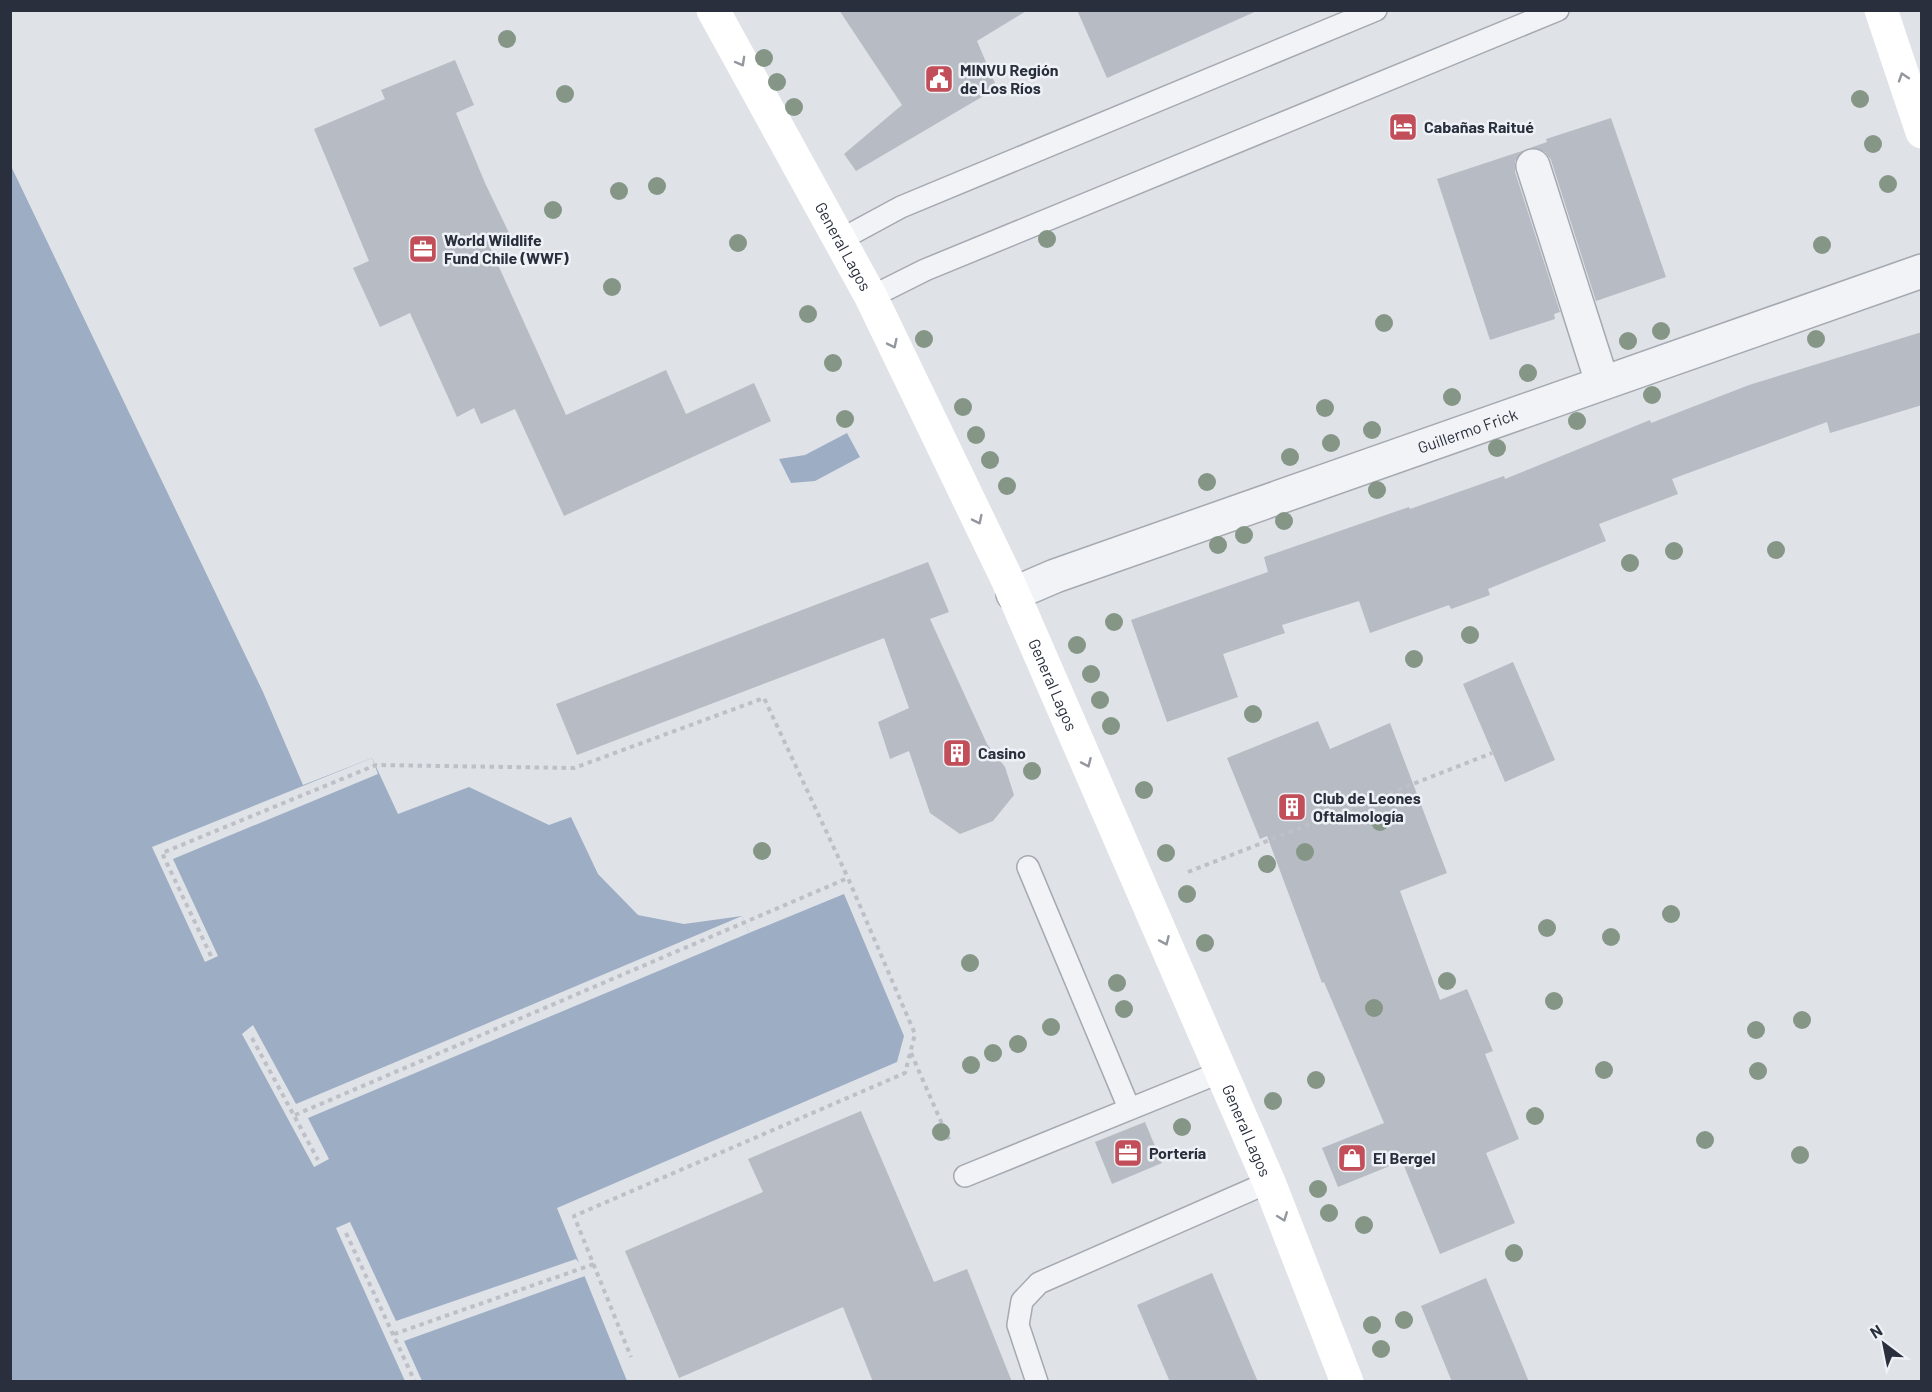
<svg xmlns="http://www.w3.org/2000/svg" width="1932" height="1392" font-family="Barlow,sans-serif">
  <rect width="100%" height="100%" fill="#dfe2e7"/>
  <g fill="#9daec4">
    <polygon points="10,164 263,692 303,785 372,758 398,814 469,787 549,825 571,817 598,874 638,915 684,924 742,916 749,933 844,894 904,1036 897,1062 557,1208 627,1381 11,1381"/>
    <polygon points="847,433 860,457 815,481 791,483 779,459 805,455"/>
  </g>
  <g fill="#dfe2e7">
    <polygon points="372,758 378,774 173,859 218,956 205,962 152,847"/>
    <polygon points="742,916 749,933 308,1118 329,1159 314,1167 242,1034 253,1025 296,1104"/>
    <polygon points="350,1222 396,1321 576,1259 583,1267 585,1276 404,1341 422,1381 405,1381 336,1228"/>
  </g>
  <g fill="#b7bbc3">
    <polygon points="839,10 1028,10 977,41 997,88 856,171 844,154 902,105"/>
    <polygon points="1077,10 1259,10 1107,78"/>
    <polygon points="455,60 474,105 456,113 485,183 510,235 489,245 566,415 666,370 686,414 754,383 771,421 564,516 515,409 481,424 474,408 457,417 410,313 380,327 353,268 369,261 314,129 385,99 381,90"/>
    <polygon points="1611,118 1666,277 1596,301 1551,160 1545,152 1530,148 1547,142 1546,139"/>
    <polygon points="1525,150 1515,161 1515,172 1560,312 1554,314 1555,319 1490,340 1437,179"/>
    <polygon points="1922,332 1922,405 1830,433 1827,422 1672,479 1678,494 1599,524 1606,541 1488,589 1490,595 1451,609 1449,605 1370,633 1359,601 1282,625 1285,633 1223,654 1238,697 1167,722 1131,620 1268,572 1264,557 1409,507 1410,509 1504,476 1505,479 1650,420 1651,423 1749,385"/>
    <polygon points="928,562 949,612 930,619 987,744 1005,767 1014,795 993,821 960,834 930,813 909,751 890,759 878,722 909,708 884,638 577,755 556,704"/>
    <polygon points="1513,662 1555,760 1505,782 1463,684"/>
    <polygon points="1318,721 1330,749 1390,723 1447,873 1400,891 1440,1000 1467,989 1493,1051 1485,1054 1519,1139 1486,1153 1515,1223 1440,1254 1402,1161 1338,1187 1322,1148 1384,1123 1324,982 1322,983 1267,836 1260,839 1227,758"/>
    <polygon points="861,1111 934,1282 967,1269 1012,1382 873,1382 843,1307 679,1378 625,1251 763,1192 748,1159"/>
    <polygon points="1145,1122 1162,1163 1112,1184 1095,1142"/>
    <polygon points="1212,1273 1258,1382 1170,1382 1137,1305"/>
    <polygon points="1486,1278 1516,1350 1529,1382 1452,1382 1421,1306"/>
  </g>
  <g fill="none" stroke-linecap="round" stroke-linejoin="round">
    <g stroke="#a5a9b1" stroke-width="24">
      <g id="lane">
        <polyline points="840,240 901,207 1376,10"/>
        <polyline points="871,297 925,270 1558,10"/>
        <polyline points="1028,867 1129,1108"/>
        <polyline points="965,1176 1221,1072"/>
        <polyline points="1037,1382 1018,1325 1022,1301 1039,1283 1269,1182"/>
      </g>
    </g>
    <g stroke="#a5a9b1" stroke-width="36">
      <g id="street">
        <polyline points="1533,166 1602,382"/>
        <path id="s1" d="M1013,594L1055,576L1922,271"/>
      </g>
    </g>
    <g stroke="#bdc0c6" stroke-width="4" stroke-dasharray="4.5 4.5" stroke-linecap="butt">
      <polyline points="1188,872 1492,753"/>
      <polyline points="211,956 162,853 376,765 574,768 764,698 848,878"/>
      <polyline points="252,1038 318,1160"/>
      <polyline points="911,1053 950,1142"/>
      <polyline points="295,1115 848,878 915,1034 905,1073 574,1216 631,1357"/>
      <polyline points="346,1233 415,1382"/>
      <polyline points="394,1334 594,1264"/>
    </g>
    <use href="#lane" stroke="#f1f3f6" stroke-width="21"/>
    <use href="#street" stroke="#f1f3f6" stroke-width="33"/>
    <g stroke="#fff" stroke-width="33">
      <path id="s2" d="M713,10L871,297L1007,579L1269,1182L1347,1382"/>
      <polyline points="1881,10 1922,132"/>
    </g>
  </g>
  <g fill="#859687">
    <circle cx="507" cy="39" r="9"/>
    <circle cx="764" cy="58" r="9"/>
    <circle cx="777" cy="82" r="9"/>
    <circle cx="565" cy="94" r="9"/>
    <circle cx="1860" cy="99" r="9"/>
    <circle cx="794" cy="107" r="9"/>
    <circle cx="1873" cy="144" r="9"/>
    <circle cx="1888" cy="184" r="9"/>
    <circle cx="657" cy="186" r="9"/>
    <circle cx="619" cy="191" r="9"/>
    <circle cx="553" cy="210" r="9"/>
    <circle cx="1047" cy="239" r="9"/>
    <circle cx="738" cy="243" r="9"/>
    <circle cx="1822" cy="245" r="9"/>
    <circle cx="612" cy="287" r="9"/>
    <circle cx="808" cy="314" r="9"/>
    <circle cx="1384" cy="323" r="9"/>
    <circle cx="1661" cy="331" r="9"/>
    <circle cx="924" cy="339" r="9"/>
    <circle cx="1816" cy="339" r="9"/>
    <circle cx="1628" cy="341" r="9"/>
    <circle cx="833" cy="363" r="9"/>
    <circle cx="1528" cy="373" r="9"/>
    <circle cx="1652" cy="395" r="9"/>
    <circle cx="1452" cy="397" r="9"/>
    <circle cx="963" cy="407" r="9"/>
    <circle cx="1325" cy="408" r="9"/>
    <circle cx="845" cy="419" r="9"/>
    <circle cx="1577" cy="421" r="9"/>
    <circle cx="1372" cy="430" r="9"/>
    <circle cx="976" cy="435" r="9"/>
    <circle cx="1331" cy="443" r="9"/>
    <circle cx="1497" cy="448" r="9"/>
    <circle cx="1290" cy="457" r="9"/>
    <circle cx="990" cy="460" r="9"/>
    <circle cx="1207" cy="482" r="9"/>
    <circle cx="1007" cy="486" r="9"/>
    <circle cx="1377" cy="490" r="9"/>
    <circle cx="1284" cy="521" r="9"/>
    <circle cx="1244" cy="535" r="9"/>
    <circle cx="1218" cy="545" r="9"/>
    <circle cx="1776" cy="550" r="9"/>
    <circle cx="1674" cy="551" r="9"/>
    <circle cx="1630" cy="563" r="9"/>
    <circle cx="1114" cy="622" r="9"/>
    <circle cx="1470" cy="635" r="9"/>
    <circle cx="1077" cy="645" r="9"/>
    <circle cx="1414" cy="659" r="9"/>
    <circle cx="1091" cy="674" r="9"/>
    <circle cx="1100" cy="700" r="9"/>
    <circle cx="1253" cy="714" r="9"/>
    <circle cx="1111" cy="726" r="9"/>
    <circle cx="1032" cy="771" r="9"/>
    <circle cx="1144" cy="790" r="9"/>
    <circle cx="1380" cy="822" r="9"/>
    <circle cx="762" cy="851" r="9"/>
    <circle cx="1305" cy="852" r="9"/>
    <circle cx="1166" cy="853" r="9"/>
    <circle cx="1267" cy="864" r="9"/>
    <circle cx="1187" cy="894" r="9"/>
    <circle cx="1671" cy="914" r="9"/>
    <circle cx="1547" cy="928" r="9"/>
    <circle cx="1611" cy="937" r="9"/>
    <circle cx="1205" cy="943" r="9"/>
    <circle cx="970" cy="963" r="9"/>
    <circle cx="1447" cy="981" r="9"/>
    <circle cx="1117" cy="983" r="9"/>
    <circle cx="1554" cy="1001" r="9"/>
    <circle cx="1374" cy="1008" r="9"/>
    <circle cx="1124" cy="1009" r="9"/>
    <circle cx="1802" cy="1020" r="9"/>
    <circle cx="1051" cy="1027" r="9"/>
    <circle cx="1756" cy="1030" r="9"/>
    <circle cx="1018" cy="1044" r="9"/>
    <circle cx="993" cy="1053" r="9"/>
    <circle cx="971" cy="1065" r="9"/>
    <circle cx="1604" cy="1070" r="9"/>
    <circle cx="1758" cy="1071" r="9"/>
    <circle cx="1316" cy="1080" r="9"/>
    <circle cx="1273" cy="1101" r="9"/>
    <circle cx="1535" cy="1116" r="9"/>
    <circle cx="1182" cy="1127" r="9"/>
    <circle cx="941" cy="1132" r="9"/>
    <circle cx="1705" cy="1140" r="9"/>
    <circle cx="1800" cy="1155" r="9"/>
    <circle cx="1318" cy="1189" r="9"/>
    <circle cx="1329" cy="1213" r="9"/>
    <circle cx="1364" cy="1225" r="9"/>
    <circle cx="1514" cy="1253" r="9"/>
    <circle cx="1404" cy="1320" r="9"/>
    <circle cx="1372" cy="1325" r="9"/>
    <circle cx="1381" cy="1349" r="9"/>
  </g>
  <defs><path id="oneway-chevron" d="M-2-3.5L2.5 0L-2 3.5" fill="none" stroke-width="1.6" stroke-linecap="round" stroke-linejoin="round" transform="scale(1.5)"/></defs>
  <g stroke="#94979e">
    <use href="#oneway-chevron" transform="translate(741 62) rotate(61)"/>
    <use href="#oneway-chevron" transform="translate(1903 77) rotate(-108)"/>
    <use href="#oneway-chevron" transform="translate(893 344) rotate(64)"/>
    <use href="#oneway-chevron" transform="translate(978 520) rotate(64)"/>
    <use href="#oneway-chevron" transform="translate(1087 763) rotate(66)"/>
    <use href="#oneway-chevron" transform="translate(1165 941) rotate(66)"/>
    <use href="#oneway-chevron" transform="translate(1283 1217) rotate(69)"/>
  </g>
  <defs>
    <g id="civic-square" transform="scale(1.5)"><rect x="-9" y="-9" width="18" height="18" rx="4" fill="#c24e59" stroke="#eef1f5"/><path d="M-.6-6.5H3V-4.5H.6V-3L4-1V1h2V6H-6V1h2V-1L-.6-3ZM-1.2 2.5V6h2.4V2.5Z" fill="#fff"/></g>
    <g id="hotel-square" transform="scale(1.5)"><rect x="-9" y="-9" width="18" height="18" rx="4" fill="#c24e59" stroke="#eef1f5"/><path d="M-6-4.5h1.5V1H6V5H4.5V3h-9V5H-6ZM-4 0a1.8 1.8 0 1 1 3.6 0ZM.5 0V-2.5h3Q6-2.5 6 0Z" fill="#fff"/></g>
    <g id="office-square" transform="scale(1.5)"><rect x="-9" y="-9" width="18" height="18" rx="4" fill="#c24e59" stroke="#eef1f5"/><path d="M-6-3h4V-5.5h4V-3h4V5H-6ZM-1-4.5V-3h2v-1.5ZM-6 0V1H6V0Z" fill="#fff"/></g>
    <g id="building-square" transform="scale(1.5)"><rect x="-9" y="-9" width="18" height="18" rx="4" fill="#c24e59" stroke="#eef1f5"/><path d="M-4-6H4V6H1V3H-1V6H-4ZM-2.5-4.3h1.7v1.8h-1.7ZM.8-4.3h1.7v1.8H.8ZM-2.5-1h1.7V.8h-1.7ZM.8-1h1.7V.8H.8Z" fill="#fff"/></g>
    <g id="shop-square" transform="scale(1.5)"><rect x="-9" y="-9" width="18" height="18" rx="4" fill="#c24e59" stroke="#eef1f5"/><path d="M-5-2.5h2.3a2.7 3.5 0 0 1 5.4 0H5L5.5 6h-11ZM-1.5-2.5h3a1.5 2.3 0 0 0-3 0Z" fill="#fff"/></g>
  </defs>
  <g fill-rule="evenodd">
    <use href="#civic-square" x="939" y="79"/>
    <use href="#hotel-square" x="1403" y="127"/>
    <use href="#office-square" x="423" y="249"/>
    <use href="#building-square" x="957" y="753"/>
    <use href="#building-square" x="1292" y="807"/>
    <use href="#office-square" x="1128" y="1153"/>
    <use href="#shop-square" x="1352" y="1158"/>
  </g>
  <g text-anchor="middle" stroke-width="5" stroke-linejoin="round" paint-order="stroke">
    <g font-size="16" font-weight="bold" fill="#292f3d" stroke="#eef1f5" text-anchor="start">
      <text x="960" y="76">MINVU Región<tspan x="960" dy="18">de Los Ríos</tspan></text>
      <text x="1424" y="133">Cabañas Raitué</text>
      <text x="444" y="246">World Wildlife<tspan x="444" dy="18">Fund Chile (WWF)</tspan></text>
      <text x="978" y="759">Casino</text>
      <text x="1313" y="804">Club de Leones<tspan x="1313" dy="18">Oftalmología</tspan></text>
      <text x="1149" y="1159">Portería</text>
      <text x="1373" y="1164">El Bergel</text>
    </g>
    <g font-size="16" fill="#292f3d" stroke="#eef1f5">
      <text dy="6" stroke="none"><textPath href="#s2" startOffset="270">General Lagos</textPath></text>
      <text dy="6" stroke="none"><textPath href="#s1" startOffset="483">Guillermo Frick</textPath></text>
      <text dy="6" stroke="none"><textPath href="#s2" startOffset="756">General Lagos</textPath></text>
      <text dy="6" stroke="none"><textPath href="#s2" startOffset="1242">General Lagos</textPath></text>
    </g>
  </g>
  <rect width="1932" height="1392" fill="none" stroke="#292f3d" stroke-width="24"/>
  <g transform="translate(1884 1344) rotate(328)" stroke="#eef1f5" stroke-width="4.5" paint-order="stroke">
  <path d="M0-4.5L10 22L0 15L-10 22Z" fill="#292f3d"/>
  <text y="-9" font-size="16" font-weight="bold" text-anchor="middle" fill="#292f3d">N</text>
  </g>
</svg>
